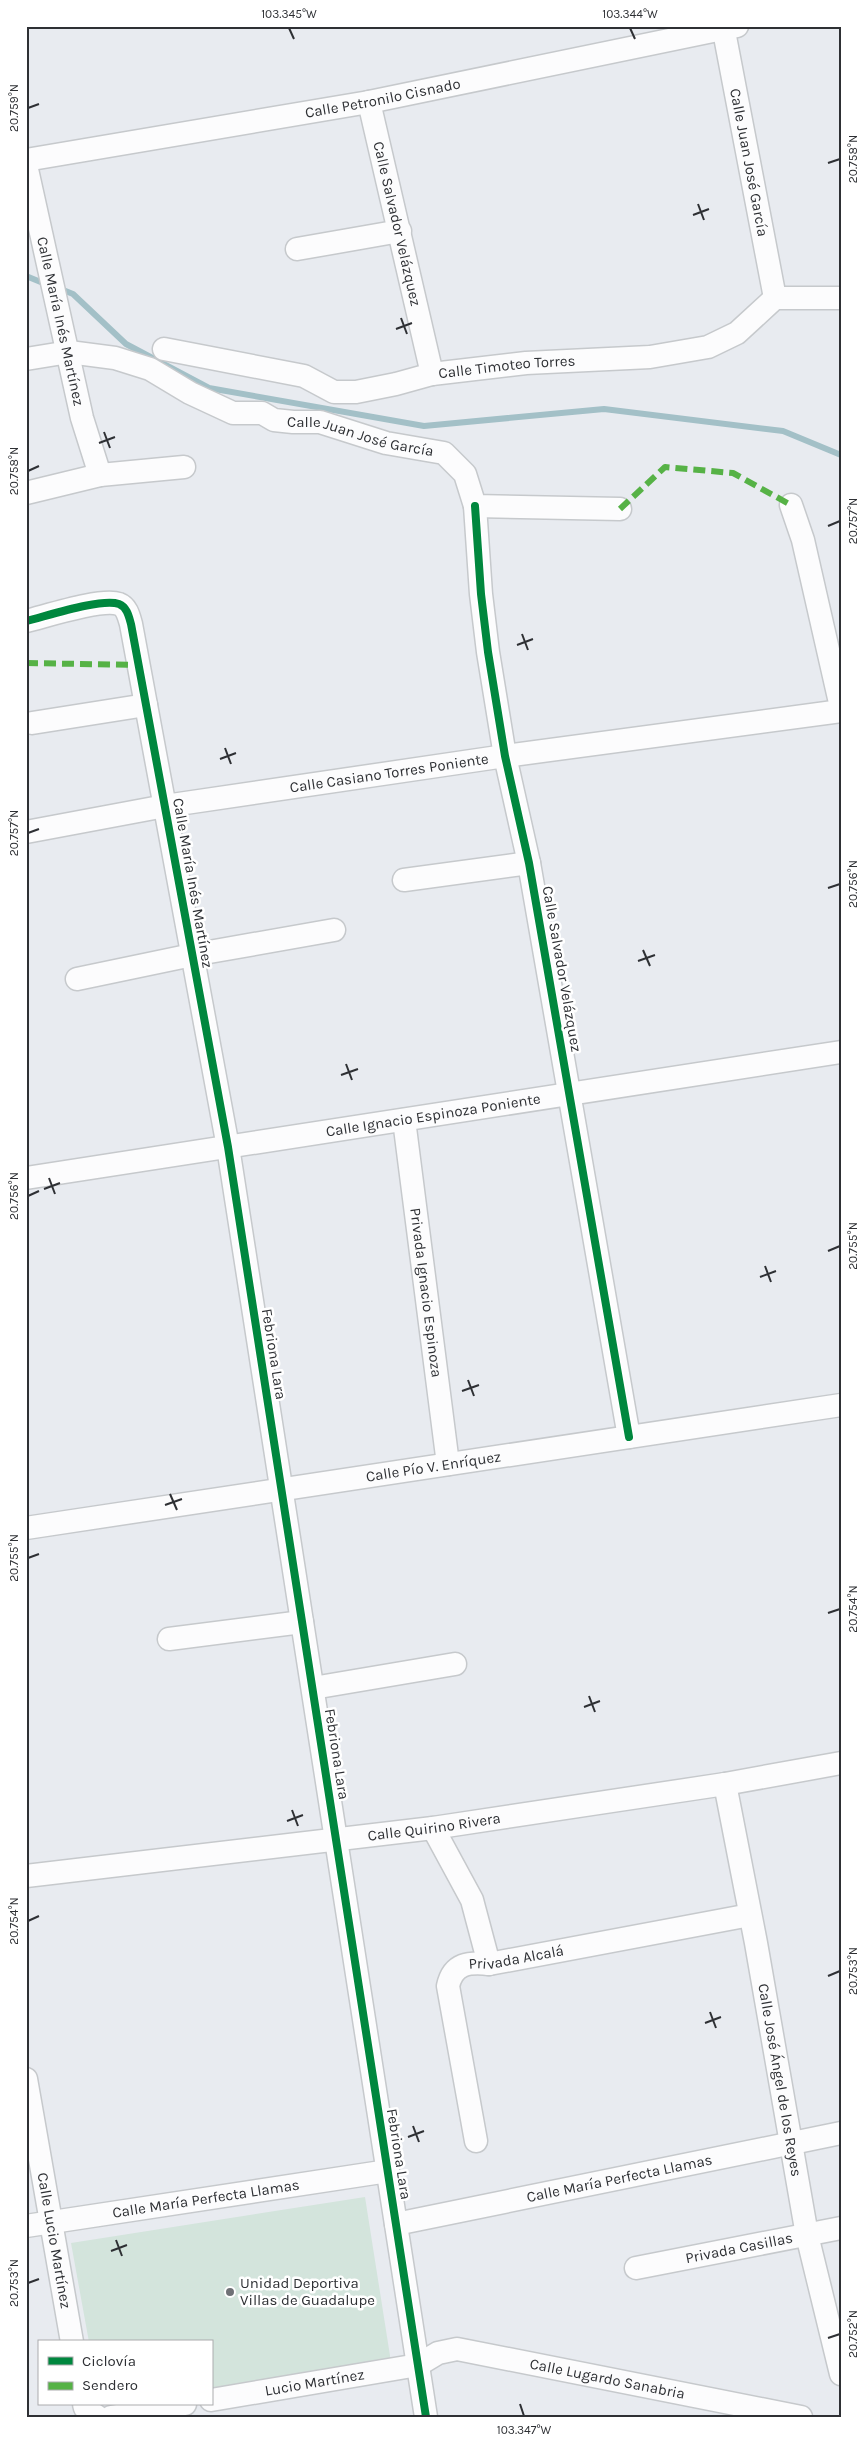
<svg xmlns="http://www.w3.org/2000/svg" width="867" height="2443" font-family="Karla,sans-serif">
  <rect width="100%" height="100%" fill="#e8ebf0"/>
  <polygon fill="#d3e4dc" points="365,2197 391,2362 211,2391 211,2342 89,2342 71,2243"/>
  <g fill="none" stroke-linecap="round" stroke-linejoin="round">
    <g stroke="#a3c0c7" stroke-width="6">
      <polyline points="26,276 48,285"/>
      <polyline points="58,288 73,294 126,344 209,388 424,426 604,409 783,431 841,455"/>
    </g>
    <g stroke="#c6c9cc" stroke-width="25">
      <g id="minor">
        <path id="s1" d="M723,26L775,298"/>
        <path id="s2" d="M369,102L432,374"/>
        <path id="s3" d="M26,160L369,102L737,26"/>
        <path id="s4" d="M26,165L82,418L100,475"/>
        <polyline points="297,249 400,231"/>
        <path id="s5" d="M164,349L304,376L334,392H356L396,384L432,374L526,363L650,357L708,347L737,333L775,298H841"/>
        <path id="s6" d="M26,359L69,352L115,358L150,369L190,393L233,413H262L274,420L293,422H320L386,443L444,453L465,474L475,506L620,509"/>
        <polyline points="26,493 100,475 184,467"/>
        <polyline points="791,505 803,540 841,707"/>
        <polyline points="475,506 481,594 488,652 505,756 529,863 629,1437"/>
        <path d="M26,621C47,616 101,598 119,604C127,607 129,617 131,624L228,1147L426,2417"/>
        <polyline points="32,723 146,705"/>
        <path id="s7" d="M26,832L165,806L505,756L841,711"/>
        <polyline points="404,880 529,863"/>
        <polyline points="77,979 192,955 334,930"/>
        <path id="s8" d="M404,1120L448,1464"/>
        <path id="s9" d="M26,1178L841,1052"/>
        <path id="s10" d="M26,1528L841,1405"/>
        <polyline points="169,1639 302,1622"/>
        <polyline points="313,1688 455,1664"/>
        <path id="s11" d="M725,1784L756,1943L807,2235L841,2374"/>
        <polyline points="433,1828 472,1900 489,1964"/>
        <path id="s12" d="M26,1876L433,1828L725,1784L841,1763"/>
        <path id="s13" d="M26,2079L72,2342"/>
        <path id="s14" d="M476,2141L448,1986C453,1963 469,1962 489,1964L750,1915"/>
        <path id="s15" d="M396,2224L841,2133"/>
        <path id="s16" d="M26,2226L388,2171"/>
        <path id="s17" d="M636,2268L841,2228"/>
        <path id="s18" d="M211,2400L418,2365L438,2353L457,2349L801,2417"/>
        <polyline points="84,2404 85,2408 98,2417"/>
        <polyline points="111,2417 185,2404"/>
      </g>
    </g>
    <use href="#minor" stroke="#fcfcfd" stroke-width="22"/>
    <g stroke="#56b246" stroke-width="6" stroke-dasharray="12 6" stroke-linecap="butt">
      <polyline points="620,509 665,467 733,473 791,505"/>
      <polyline points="26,663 139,665"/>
    </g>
    <g stroke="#fff" stroke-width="11">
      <g id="cycleway">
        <polyline points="475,506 481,594 488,652 505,756 529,863 629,1437"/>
        <path d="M26,621C47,616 101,598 119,604C127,607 129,617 131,624L228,1147L426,2417"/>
      </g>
    </g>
    <use href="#cycleway" stroke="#00873e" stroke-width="8"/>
  </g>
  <path fill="none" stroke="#2e3034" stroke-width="2" d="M289,28L294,39M630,28L635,39M28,108L39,104M828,163L840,159M698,204L704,220M693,215L709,209M401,318L407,334M396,329L412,323M104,432L110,448M99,443L115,437M28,471L39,466M828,526L840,521M522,634L528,650M517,645L533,639M225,748L231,764M220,759L236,753M28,833L39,829M828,888L840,884M643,950L650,966M638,961L655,955M346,1064L352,1080M341,1075L358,1069M49,1178L55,1194M44,1189L60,1183M28,1196L39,1191M828,1251L840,1246M765,1266L771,1282M760,1277L776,1271M468,1380L474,1396M462,1391L479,1385M170,1494L177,1510M165,1505L182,1499M28,1558L39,1554M828,1613L840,1609M589,1696L595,1712M584,1707L600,1701M292,1810L298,1826M287,1821L303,1815M28,1921L39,1916M828,1976L840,1971M710,2012L716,2028M705,2023L721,2017M413,2126L419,2142M408,2137L424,2131M116,2240L122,2256M111,2251L127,2245M28,2283L39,2279M828,2338L840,2334M520,2404L524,2416"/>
  <circle fill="#6f7176" stroke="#fff" stroke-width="2" cx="230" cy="2292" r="5"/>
  <g text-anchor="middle" stroke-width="5" stroke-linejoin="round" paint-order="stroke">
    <g font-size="15" fill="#2e3034" stroke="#fff">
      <text dy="5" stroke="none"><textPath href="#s3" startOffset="362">Calle Petronilo Cisnado</textPath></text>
      <text dy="5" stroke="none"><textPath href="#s1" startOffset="139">Calle Juan José García</textPath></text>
      <text dy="5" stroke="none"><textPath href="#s2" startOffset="125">Calle Salvador Velázquez</textPath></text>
      <text dy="5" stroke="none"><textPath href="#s4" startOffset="160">Calle María Inés Martínez</textPath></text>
      <text dy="5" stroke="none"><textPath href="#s5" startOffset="352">Calle Timoteo Torres</textPath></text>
      <text dy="5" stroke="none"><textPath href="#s6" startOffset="352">Calle Juan José García</textPath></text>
      <text dy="5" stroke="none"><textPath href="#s7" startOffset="368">Calle Casiano Torres Poniente</textPath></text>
      <text transform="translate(193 883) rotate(80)" y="5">Calle María Inés Martínez</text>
      <text transform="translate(562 969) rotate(80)" y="5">Calle Salvador Velázquez</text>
      <text dy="5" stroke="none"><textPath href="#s9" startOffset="412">Calle Ignacio Espinoza Poniente</textPath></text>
      <text dy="5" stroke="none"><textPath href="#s8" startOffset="174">Privada Ignacio Espinoza</textPath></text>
      <text transform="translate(274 1354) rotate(81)" y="5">Febriona Lara</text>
      <text dy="5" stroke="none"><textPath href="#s10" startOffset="412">Calle Pío V. Enríquez</textPath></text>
      <text transform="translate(337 1754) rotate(81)" y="5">Febriona Lara</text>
      <text dy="5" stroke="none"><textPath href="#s12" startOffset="411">Calle Quirino Rivera</textPath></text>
      <text dy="5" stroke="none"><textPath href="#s14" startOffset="238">Privada Alcalá</textPath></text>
      <text dy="5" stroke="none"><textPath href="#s11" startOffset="301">Calle José Ángel de los Reyes</textPath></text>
      <text transform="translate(399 2154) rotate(81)" y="5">Febriona Lara</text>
      <text dy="5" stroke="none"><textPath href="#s15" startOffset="228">Calle María Perfecta Llamas</textPath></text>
      <text dy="5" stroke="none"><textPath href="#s16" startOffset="182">Calle María Perfecta Llamas</textPath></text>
      <text dy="5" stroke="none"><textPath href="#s13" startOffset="164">Calle Lucio Martínez</textPath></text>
      <text dy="5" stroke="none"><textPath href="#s17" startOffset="105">Privada Casillas</textPath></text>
      <text dy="5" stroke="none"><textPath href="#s18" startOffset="406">Calle Lugardo Sanabria</textPath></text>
      <text dy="5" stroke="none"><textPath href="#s18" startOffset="105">Lucio Martínez</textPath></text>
    </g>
    <g font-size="15" fill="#2e3034" stroke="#fff" text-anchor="start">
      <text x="240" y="2288">Unidad Deportiva<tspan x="240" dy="17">Villas de Guadalupe</tspan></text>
    </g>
  </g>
  <rect width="867" height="2443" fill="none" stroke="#ffffff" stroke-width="55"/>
  <rect x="38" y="2340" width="175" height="65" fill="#ffffff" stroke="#abacae"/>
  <rect x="48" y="2357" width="25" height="8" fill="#00873e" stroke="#abacae"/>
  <text x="82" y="2366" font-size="15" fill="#2e3034">Ciclovía</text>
  <rect x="48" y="2382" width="25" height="8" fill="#56b246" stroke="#abacae"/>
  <text x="82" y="2390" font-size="15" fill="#2e3034">Sendero</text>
  <rect x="28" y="28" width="812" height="2388" fill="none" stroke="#2e3034" stroke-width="2"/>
  <g font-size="12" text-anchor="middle" fill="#2e3034">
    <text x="289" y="18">103.345°W</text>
    <text x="630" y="18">103.344°W</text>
    <text transform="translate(14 108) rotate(-90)" y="4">20.759°N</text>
    <text transform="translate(853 159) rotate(-90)" y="4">20.758°N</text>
    <text transform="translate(14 471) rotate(-90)" y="4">20.758°N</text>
    <text transform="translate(853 521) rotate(-90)" y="4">20.757°N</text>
    <text transform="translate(14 833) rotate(-90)" y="4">20.757°N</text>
    <text transform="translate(853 884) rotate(-90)" y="4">20.756°N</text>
    <text transform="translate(14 1196) rotate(-90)" y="4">20.756°N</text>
    <text transform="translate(853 1246) rotate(-90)" y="4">20.755°N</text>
    <text transform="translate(14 1558) rotate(-90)" y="4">20.755°N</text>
    <text transform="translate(853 1609) rotate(-90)" y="4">20.754°N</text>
    <text transform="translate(14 1921) rotate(-90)" y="4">20.754°N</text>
    <text transform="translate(853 1971) rotate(-90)" y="4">20.753°N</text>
    <text transform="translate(14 2283) rotate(-90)" y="4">20.753°N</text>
    <text transform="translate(853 2334) rotate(-90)" y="4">20.752°N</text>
    <text x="524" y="2434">103.347°W</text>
  </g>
</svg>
